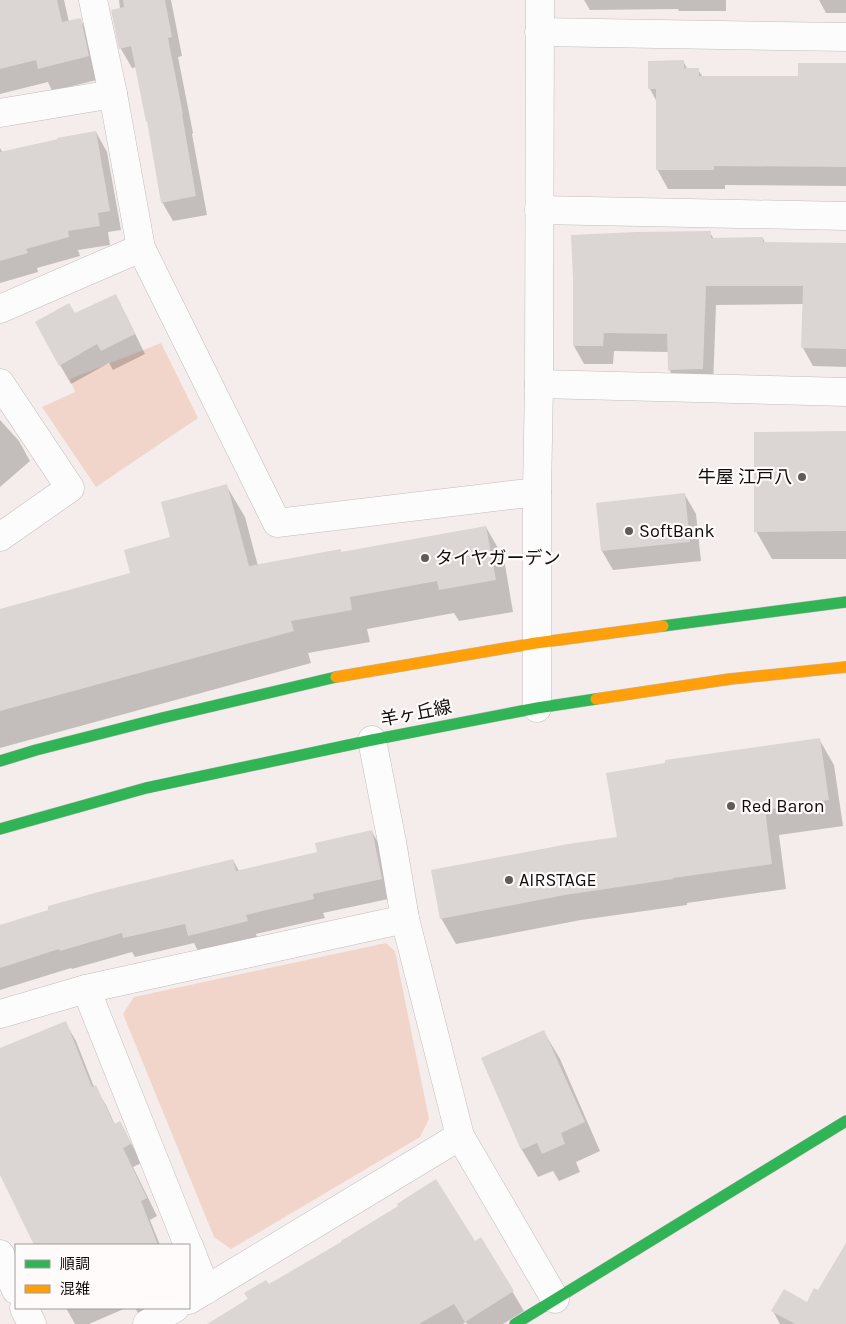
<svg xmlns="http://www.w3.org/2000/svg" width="846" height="1324" font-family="Karla,'Noto Sans JP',sans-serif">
  <rect width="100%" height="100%" fill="#f4edec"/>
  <g fill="#f2d5ca">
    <polygon points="161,343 198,418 96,487 42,407 75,392 70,379"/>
    <polygon points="386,943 395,951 429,1119 420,1137 231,1249 214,1237 123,1014 134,997"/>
  </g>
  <g fill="#0003">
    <polygon points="0,0 64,0 69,22 80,19 93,41 101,79 52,91 48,82 0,94"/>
    <polygon points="119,0 171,0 182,56 178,57 193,133 192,134 207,215 173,221 162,202 149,124 136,67 132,68 121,49 120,9"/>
    <polygon points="584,0 726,0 726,11 679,11 678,9 590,10"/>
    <polygon points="819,0 846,0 846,13 826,13"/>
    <polygon points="683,61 688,70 698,70 703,77 800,77 846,65 846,186 725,185 725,189 668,189 657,169 657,102 650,89"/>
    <polygon points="96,132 107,152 121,230 108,232 110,245 78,250 80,256 37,268 38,272 0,283 0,148 3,153"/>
    <polygon points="710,233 714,239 763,238 765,243 846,244 846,367 813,366 803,348 804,304 716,305 713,387 679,388 669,369 669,352 614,351 613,364 584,364 574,346"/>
    <polygon points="115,296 126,315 145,354 113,370 109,363 71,384 60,365 74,315"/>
    <polygon points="0,420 19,441 30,461 0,487"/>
    <polygon points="846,433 846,559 772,559 756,531"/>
    <polygon points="226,485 245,517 258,566 342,553 486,527 504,559 513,612 459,621 454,613 367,629 370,642 308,653 311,663 0,748 0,610 132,574 172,538"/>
    <polygon points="685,495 696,514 701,561 613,570 602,551"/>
    <polygon points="819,739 834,765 843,826 779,835 786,889 687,903 687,905 581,920 456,944 441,918 618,838"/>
    <polygon points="372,832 383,851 393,898 323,913 325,918 256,934 258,940 200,955 194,943 135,957 132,952 72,969 71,968 0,990 0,926 233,860 239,871 318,853"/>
    <polygon points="65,1022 76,1041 94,1087 106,1105 115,1125 120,1123 137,1154 141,1163 133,1167 157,1216 150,1220 160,1245 35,1245 0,1172 0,1049"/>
    <polygon points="544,1032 560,1059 600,1151 576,1162 580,1172 559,1181 553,1171 538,1177 522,1150 482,1059"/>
    <polygon points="481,1239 524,1311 503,1324 467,1324 466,1322 463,1324 209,1324 268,1286 475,1243"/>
    <polygon points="846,1246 846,1324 780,1324 773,1311 807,1303 819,1292"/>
    <polygon points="66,1308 126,1308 89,1324 75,1324"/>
    <polygon points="135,1308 161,1308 140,1316"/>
  </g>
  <g fill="#dbd5d4">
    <polygon points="0,0 57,0 62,22 81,18 89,56 38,69 36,60 0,69"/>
    <polygon points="123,0 165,0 172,37 168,38 183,114 182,114 196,196 161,203 147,121 146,122 131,46 119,49 111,10 124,7"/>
    <polygon points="684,60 684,68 699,68 699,76 798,76 798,63 846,63 846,167 714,166 714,170 656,170 656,89 648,89 648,61"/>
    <polygon points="96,131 110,211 98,213 100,226 68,231 69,237 26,249 28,253 0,261 0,152 58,139 57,138"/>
    <polygon points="711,231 711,238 763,237 763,242 846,243 846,349 801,348 803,286 706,286 703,369 668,370 667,334 604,333 603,346 573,346 573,278 571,235 637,232"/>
    <polygon points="116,294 135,334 101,351 97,344 59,366 35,322 69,303 75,313"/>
    <polygon points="846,431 846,531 754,532 754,432"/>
    <polygon points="227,484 249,566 341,549 341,552 486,526 496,580 439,590 437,581 350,597 352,610 291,621 294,631 0,711 0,609 130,573 124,550 170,537 161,502"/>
    <polygon points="685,493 690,542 601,551 596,503"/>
    <polygon points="820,738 829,800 765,810 772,864 673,878 673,879 565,895 440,919 431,870 568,844 617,837 606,773 665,763 665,760"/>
    <polygon points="372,830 382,879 313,894 314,899 246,915 248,921 188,936 185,924 123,938 122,933 60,951 59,949 0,968 0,925 48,910 48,906 106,890 233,859 236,871 317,852 315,843"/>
    <polygon points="66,1021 92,1087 96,1085 114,1124 120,1121 127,1134 131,1144 123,1148 147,1198 141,1201 158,1245 34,1245 0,1175 0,1048"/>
    <polygon points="544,1030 585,1122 561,1133 565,1144 542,1154 537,1143 521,1150 481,1058"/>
    <polygon points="436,1179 475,1241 481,1237 514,1291 465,1322 454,1304 419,1324 207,1324 248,1299 244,1293 266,1280 269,1284 341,1242 341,1241 398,1206 397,1204"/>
    <polygon points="846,1243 846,1324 795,1324 771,1311 784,1289 807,1302 814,1288 818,1290"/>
  </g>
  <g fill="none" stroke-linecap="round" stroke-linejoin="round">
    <g stroke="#c1bdbc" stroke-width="29">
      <g id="street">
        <polyline points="93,0 113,94"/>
        <polyline points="539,32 846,37"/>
        <polyline points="0,113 113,94 141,248 277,523 537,492"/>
        <polyline points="539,210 846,216"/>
        <polyline points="0,309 141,248"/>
        <polyline points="0,383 70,488 0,537"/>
        <polyline points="539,384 846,392"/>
        <polyline points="537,708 537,492 539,384 540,0"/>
        <polyline points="372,740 392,842 405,919 460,1136 555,1299"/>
        <polyline points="86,989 188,1245"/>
        <polyline points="0,1014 86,989 405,919"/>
        <polyline points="189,1246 206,1290"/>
        <polyline points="0,1254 16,1290"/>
        <polyline points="189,1300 460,1136"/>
        <polyline points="24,1308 32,1324"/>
        <polyline points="147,1324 175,1308"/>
      </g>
    </g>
    <g stroke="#c1bdbc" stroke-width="12">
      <g id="fast">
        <polyline points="663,626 846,602"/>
        <polyline points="0,761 36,750 162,718 336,677"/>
        <polyline points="0,829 146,788 372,740 537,708 596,699"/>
        <polyline points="515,1324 846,1121"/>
      </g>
    </g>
    <g stroke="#c1bdbc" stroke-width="12">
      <g id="slow">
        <polyline points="336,677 536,643 663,626"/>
        <polyline points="596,699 730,679 846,667"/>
      </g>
    </g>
    <use href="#street" stroke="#fdfcfc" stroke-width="28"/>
    <use href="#fast" stroke="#30b455" stroke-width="11"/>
    <use href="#slow" stroke="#ff9f0a" stroke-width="11"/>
  </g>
  <g fill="#605b5a" stroke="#fefbfa" stroke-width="2">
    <circle cx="802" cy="477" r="5"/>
    <circle cx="629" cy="531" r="5"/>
    <circle cx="425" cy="558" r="5"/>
    <circle cx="731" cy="806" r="5"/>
    <circle cx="509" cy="880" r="5"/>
  </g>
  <g text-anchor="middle" stroke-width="4.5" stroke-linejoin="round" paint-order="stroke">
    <g font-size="18" fill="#110d0c" stroke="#fefbfa" text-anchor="start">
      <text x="792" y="483" text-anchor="end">牛屋 江戸八</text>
      <text x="639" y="537">SoftBank</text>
      <text x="435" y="564">タイヤガーデン</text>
      <text x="741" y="812">Red Baron</text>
      <text x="519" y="886">AIRSTAGE</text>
    </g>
    <g font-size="18" fill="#110d0c" stroke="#fefbfa">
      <text transform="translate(416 713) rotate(-11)" y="6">羊ヶ丘線</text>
    </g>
  </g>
  <rect x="15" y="1244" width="175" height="65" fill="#fefbfa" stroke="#9f9c9b"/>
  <rect x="25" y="1260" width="25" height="8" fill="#30b455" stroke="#9f9c9b"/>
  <text x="60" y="1269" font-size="15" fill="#110d0c">順調</text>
  <rect x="25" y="1285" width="25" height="8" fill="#ff9f0a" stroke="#9f9c9b"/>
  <text x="60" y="1294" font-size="15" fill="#110d0c">混雑</text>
</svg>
